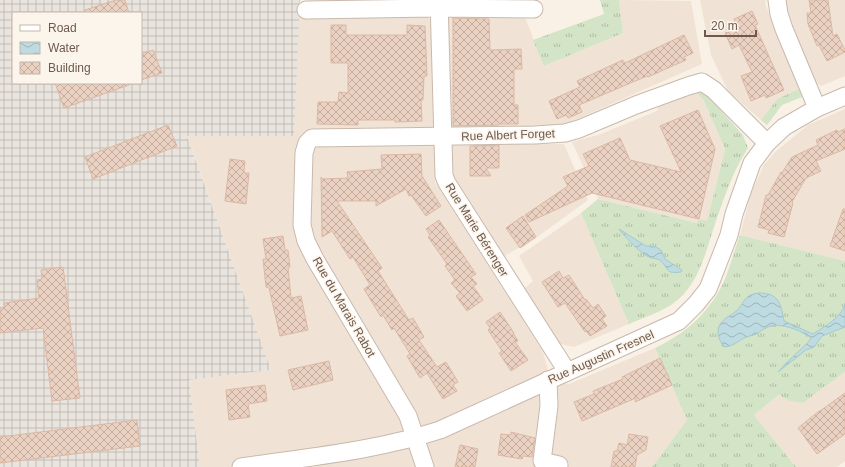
<svg xmlns="http://www.w3.org/2000/svg" width="845" height="467" font-family="Helvetica,sans-serif">
  <defs>
    <pattern id="industrial-grid" width="8" height="8" patternUnits="userSpaceOnUse"><rect width="8" height="8" fill="#eae4df"/><path d="M0 4h8M4 0v8" fill="none" stroke="#c2bcb7"/></pattern>
    <pattern id="grass-tufts" width="24" height="20" patternUnits="userSpaceOnUse"><rect width="24" height="20" fill="#d3e5c6"/><path d="M3 7l-1-3M5 7V3M7 7l1-3M15 17l-1-3M17 17v-4M19 17l1-3" fill="none" stroke="#afbda3"/></pattern>
    <pattern id="water-waves" width="16" height="10" patternUnits="userSpaceOnUse"><rect width="16" height="10" fill="#bddbe0"/><path d="M0 5q4-4 8 0t8 0" fill="none" stroke="#9eb5b8"/></pattern>
    <pattern id="building-cross-hatch" width="8" height="8" patternUnits="userSpaceOnUse"><rect width="8" height="8" fill="#ebd1c1"/><path d="M0 0l8 8M0 8l8-8" fill="none" stroke="#c3ad9f"/></pattern>
  </defs>
  <rect width="100%" height="100%" fill="#f9f1e5"/>
  <g fill="#f0e3d5">
    <polygon points="619,0 691,1 702,64 566,124 554,127 451,130 447,126 446,22 452,16 525,17 544,66 623,33"/>
    <polygon points="700,0 766,0 765,3 799,89 777,99 761,120 728,91 711,55"/>
    <polygon points="786,0 845,0 845,76 821,86 813,81 789,25"/>
    <polygon points="298,16 427,16 432,23 435,182 543,352 551,382 569,384 655,348 687,420 652,467 200,467 189,380 271,370 187,135 294,136"/>
    <polygon points="692,88 704,101 725,149 707,221 698,223 598,199 572,142 598,135 657,111 659,102"/>
    <polygon points="845,109 845,261 740,235 751,193 764,165 775,152 808,125"/>
    <polygon points="524,142 547,144 564,144 588,200 536,238 503,257 449,175 449,143"/>
    <polygon points="581,213 629,324 574,347 560,344 524,289 533,281 519,256"/>
    <polygon points="845,372 845,461 837,467 796,467 754,415 781,394 803,403"/>
  </g>
  <path fill="url(#industrial-grid)" fill-rule="evenodd" d="M0,0H300L294,136H187L271,370L189,380L200,467H0ZM13,13H141V83H13Z"/>
  <g fill="url(#grass-tufts)">
    <polygon points="600,0 619,0 623,33 544,66 533,40 604,14"/>
    <path d="M692,88L707,95L743,135L748,148C733,171 725,195 716,221C706,250 699,287 671,305C658,313 643,318 629,324L581,213L598,199L697,223L699,219L707,221L725,149L704,101Z"/>
    <polygon points="799,89 802,97 782,105 767,125 761,120 777,99"/>
    <path d="M740,235L845,261V372L803,403L790,401L779,395L754,415L796,467H652L687,420L655,348C682,335 702,319 718,293C728,277 733,253 740,235Z"/>
  </g>
  <g fill="url(#water-waves)" stroke="#a4cad0">
    <path d="M619,229L646,246L656,247L661,250L665,259L682,270L681,272C665,274 670,270 661,261C658,258 653,259 649,257C641,254 624,236 619,229Z"/>
    <path d="M759,293C779,293 781,304 784,321L813,334C825,326 841,318 845,304V327L822,336L814,347L806,350L778,372C788,360 800,351 810,340L811,337C798,330 778,320 764,329C761,330 759,333 756,334C752,336 748,336 744,338C737,342 733,346 725,347C718,341 715,329 722,322C725,317 731,316 735,312C746,303 742,295 759,293Z"/>
  </g>
  <g fill="url(#building-cross-hatch)" stroke="#dbb8a3">
    <polygon points="116,0 125,0 129,13 85,13 85,10"/>
    <polygon points="809,0 828,0 833,36 837,34 845,50 845,52 827,61 819,45 817,46 808,24 807,13 811,13"/>
    <polygon points="752,11 758,24 755,25 784,90 766,98 765,95 751,101 741,76 752,72 739,45 732,49 725,33 734,30 734,28 737,26 734,19"/>
    <polygon points="453,18 489,19 490,50 521,49 522,69 514,69 514,105 518,105 518,124 499,124 499,125 453,126"/>
    <polygon points="331,25 346,25 346,35 407,35 407,25 425,26 427,76 424,76 423,100 421,100 422,121 395,122 395,120 358,120 358,125 317,124 318,102 338,102 339,92 348,93 348,63 331,63"/>
    <polygon points="684,35 693,53 684,57 686,60 648,77 647,76 579,105 582,112 568,118 566,115 557,119 549,101 580,87 577,81 623,60 625,63"/>
    <polygon points="153,50 162,73 141,80 141,54"/>
    <polygon points="55,83 128,83 129,85 64,108"/>
    <polygon points="698,110 715,149 699,219 592,193 529,222 525,215 568,186 563,177 589,166 583,154 620,138 630,160 681,172 660,126"/>
    <polygon points="168,125 177,146 93,179 85,157"/>
    <polygon points="845,129 845,149 816,161 821,171 806,178 792,202 793,203 784,237 768,233 769,230 758,227 766,195 768,195 781,172 782,173 792,157 818,145 816,140 837,130 838,132"/>
    <polygon points="499,145 499,168 486,168 491,176 470,176 470,146"/>
    <polygon points="421,154 422,176 441,206 426,216 411,195 409,196 406,189 376,206 376,201 337,201 382,268 378,271 409,320 413,318 424,337 419,340 437,367 446,362 458,382 453,385 457,391 443,399 427,373 420,378 407,356 410,354 394,328 392,330 383,315 381,317 364,289 370,285 353,257 350,259 332,231 322,237 321,177 322,179 348,178 347,172 382,169 381,155"/>
    <polygon points="230,159 245,161 244,173 249,173 246,204 225,201"/>
    <polygon points="843,209 845,209 845,251 830,246"/>
    <polygon points="523,216 536,237 520,248 506,228"/>
    <polygon points="439,220 476,274 471,277 477,284 473,286 483,300 467,311 456,296 460,293 451,283 455,280 445,266 447,264 428,237 430,235 426,229"/>
    <polygon points="283,236 285,250 288,250 290,267 288,267 291,298 301,296 308,330 280,336 269,288 266,287 263,259 266,259 263,239"/>
    <polygon points="63,267 80,398 52,401 43,328 0,333 0,308 5,307 4,303 39,298 37,280 42,279 41,270"/>
    <polygon points="559,271 563,278 569,275 585,300 586,299 593,308 598,304 606,316 602,319 607,326 590,336 586,331 585,332 565,303 558,307 542,282"/>
    <polygon points="500,312 514,333 513,333 518,341 515,342 528,360 511,371 499,353 502,351 488,330 490,328 486,322"/>
    <polygon points="660,358 672,385 635,402 636,398 582,421 574,402 594,394 593,391 623,379 622,377"/>
    <polygon points="329,361 333,380 293,390 288,370"/>
    <polygon points="265,385 267,401 248,404 250,417 229,420 226,390"/>
    <polygon points="845,393 845,434 817,454 798,428 819,411 820,411"/>
    <polygon points="137,420 140,446 0,463 0,437"/>
    <polygon points="511,432 535,438 532,457 523,456 522,459 498,455 501,434 511,435"/>
    <polygon points="629,434 648,437 646,450 637,455 635,467 611,467 614,451 617,451 619,443 627,445"/>
    <polygon points="460,445 478,449 475,467 455,467"/>
  </g>
  <g fill="none" stroke-linecap="round" stroke-linejoin="round">
    <g stroke="#c9b9ad" stroke-width="19">
      <g id="minor">
        <polyline points="439,0 444,176 447,183 563,365 565,373"/>
        <polyline points="777,0 779,14 784,29 817,108"/>
        <polyline points="306,10 435,8 534,9"/>
        <polyline points="548,380 549,406 542,461 559,465"/>
        <path d="M241,467C308,457 375,451 440,430L679,321L696,304L708,289L729,235L734,214L752,163L767,143L784,127L817,108L845,96"/>
        <polyline points="425,467 408,416 315,259 306,241 302,225 304,153 307,143 312,138 535,135 565,133 579,129 636,105 688,86 702,82 714,90 767,143"/>
      </g>
    </g>
    <use href="#minor" stroke="#fff" stroke-width="17"/>
  </g>
  <g text-anchor="middle" stroke-width="3" stroke-linejoin="round" paint-order="stroke">
    <g font-size="12" fill="#6f594e" stroke="#fcf5eb">
      <text transform="translate(508 135) rotate(-2)" y="4">Rue Albert Forget</text>
      <text transform="translate(477 230) rotate(58)" y="4">Rue Marie Bérenger</text>
      <text transform="translate(344 307) rotate(60)" y="4">Rue du Marais Rabot</text>
      <text transform="translate(601 357) rotate(-24)" y="4">Rue Augustin Fresnel</text>
    </g>
  </g>
  <rect x="12" y="12" width="130" height="72" fill="#fcf5eb" stroke="#c4b7ac"/>
  <rect x="20" y="25" width="20" height="6" fill="#ffffff" stroke="#c4b7ac"/>
  <text x="48" y="32" font-size="12" fill="#6f594e">Road</text>
  <rect x="20" y="42" width="20" height="12" fill="url(#water-waves)" stroke="#c4b7ac"/>
  <text x="48" y="52" font-size="12" fill="#6f594e">Water</text>
  <rect x="20" y="62" width="20" height="12" fill="url(#building-cross-hatch)" stroke="#c4b7ac"/>
  <text x="48" y="72" font-size="12" fill="#6f594e">Building</text>
  <path d="M705 30v6h51v-6" fill="none" stroke="#6f594e" stroke-width="2"/>
  <text x="711" y="30" font-size="12" fill="#6f594e" stroke="#fcf5eb" stroke-width="3" paint-order="stroke">20 m</text>
</svg>
